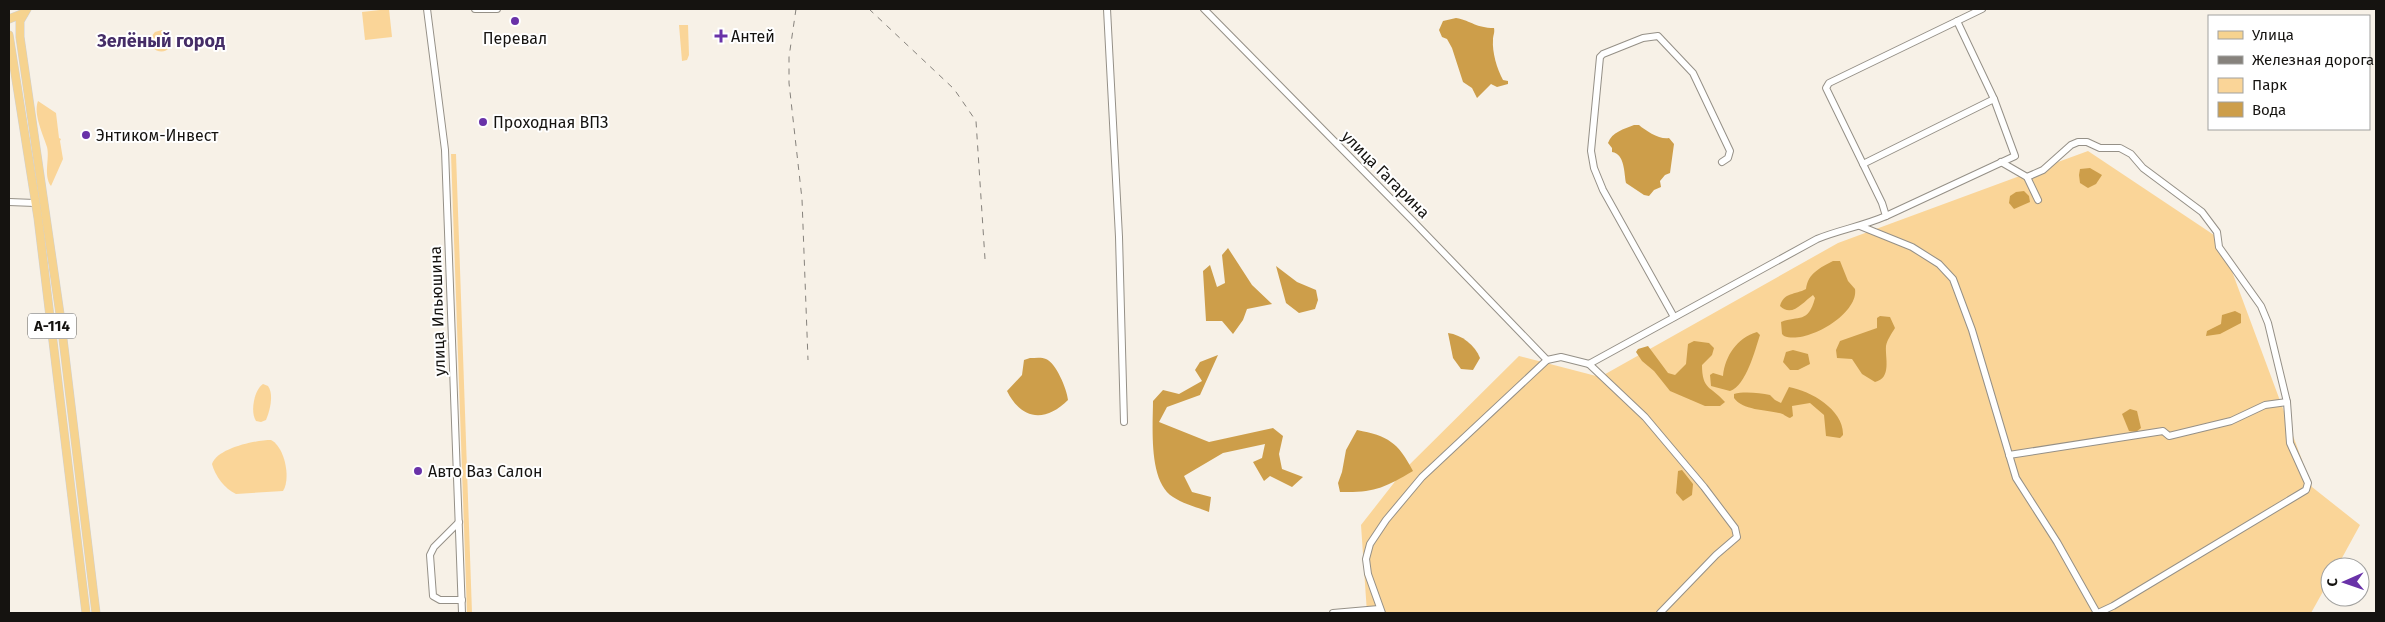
<svg xmlns="http://www.w3.org/2000/svg" width="2385" height="622" font-family="'Fira Sans',sans-serif">
  <rect width="100%" height="100%" fill="#f7f1e7"/>
  <g fill="#fad598">
    <polygon points="389,9 392,37 365,40 362,12"/>
    <polygon points="679,25 688,25 689,55 687,60 682,61"/>
    <path d="M162,30L169,34L170,47C165,53 158,53 152,47L151,37L155,32Z"/>
    <path d="M38,101L56,113L59,138L61,139L60,141L63,159L51,186C43,175 50,159 47,147C43,134 33,114 38,101Z"/>
    <polygon points="2088,151 2220,239 2312,487 2360,525 2337,567 2330,567 2330,579 2311,613 1367,613 1361,525 1404,470 1519,356 1600,377 1838,243"/>
    <polygon points="451,154 456,154 472,613 467,613"/>
    <path d="M263,384L268,386C274,394 270,411 266,420L261,422L256,421C250,412 254,390 263,384Z"/>
    <path d="M271,440C285,447 291,479 283,491L236,494C225,489 215,476 212,464C217,448 256,440 271,440Z"/>
  </g>
  <g fill="#cd9e4a">
    <path d="M1456,18C1472,21 1476,28 1494,28C1495,33 1493,35 1493,40C1492,52 1497,69 1503,80L1508,81V84L1497,87L1491,84L1477,98L1472,88L1463,82L1452,48L1447,39L1442,37L1439,30L1443,21Z"/>
    <path d="M1634,125H1639C1646,131 1660,140 1669,138L1674,144L1670,173L1665,175L1660,181L1661,187L1654,190L1649,196L1644,195L1626,183C1624,173 1625,154 1612,152V148L1608,143C1612,132 1624,129 1634,125Z"/>
    <polygon points="2090,168 2102,175 2096,184 2088,188 2080,183 2079,175 2080,169"/>
    <polygon points="2024,191 2029,196 2030,202 2014,209 2009,203 2010,196 2016,192"/>
    <polygon points="1228,248 1252,285 1272,304 1247,309 1243,320 1233,334 1222,321 1206,321 1203,271 1210,265 1217,287 1225,283 1222,255"/>
    <path d="M1833,261H1840L1848,281L1855,289C1859,314 1806,345 1784,336L1782,334L1781,322C1799,315 1808,324 1815,298L1813,295C1803,302 1792,318 1780,306C1784,292 1795,295 1806,289C1808,273 1820,268 1833,261Z"/>
    <polygon points="1276,266 1297,282 1316,290 1318,300 1315,309 1299,313 1286,303"/>
    <polygon points="2235,311 2241,314 2241,323 2220,334 2206,336 2207,331 2221,324 2222,315"/>
    <path d="M1880,316L1890,317L1895,328C1892,333 1887,340 1886,346C1885,358 1892,378 1875,382L1862,374L1852,359L1837,358L1836,350L1840,341L1877,328V318Z"/>
    <path d="M1757,332L1760,335C1755,350 1746,386 1730,391L1711,386L1710,375L1713,373L1723,376C1725,356 1737,338 1757,332Z"/>
    <path d="M1448,333C1462,335 1475,345 1480,358L1473,370L1461,369L1453,358Z"/>
    <path d="M1694,341L1709,343L1714,348L1712,355L1702,365C1702,390 1711,386 1725,402L1720,406H1705L1670,391L1654,371L1642,361L1636,352L1638,349L1648,346L1668,373L1675,375L1686,364L1688,344Z"/>
    <polygon points="1793,350 1808,354 1810,364 1798,370 1790,370 1783,362 1786,352"/>
    <path d="M1218,355L1200,395L1167,407L1159,422L1209,442L1273,428L1283,436L1279,454L1282,469L1303,477L1292,487L1270,476L1264,481L1253,462L1262,458L1265,444L1223,453L1184,476L1192,492L1211,497L1209,512C1197,507 1183,504 1173,497C1148,482 1153,426 1153,401L1163,390L1179,394L1202,381L1195,370L1200,362Z"/>
    <path d="M1030,358C1035,358 1042,357 1046,359C1056,363 1067,389 1068,400C1046,422 1022,421 1007,391L1022,375L1024,360Z"/>
    <path d="M1789,387C1811,391 1844,410 1843,435L1840,438L1826,436L1824,415L1810,403L1792,406L1793,416L1790,418C1786,417 1783,413 1779,413C1766,410 1742,410 1734,398V394C1744,391 1760,393 1770,395L1775,400L1781,403Z"/>
    <polygon points="2130,409 2137,411 2141,428 2136,432 2129,431 2122,414"/>
    <path d="M1357,430C1388,436 1398,442 1413,471C1384,488 1374,493 1340,492L1338,483L1342,472L1346,450Z"/>
    <polygon points="1682,470 1693,484 1692,495 1683,501 1676,493 1678,471"/>
  </g>
  <g fill="none" stroke-linecap="round" stroke-linejoin="round">
    <g stroke="#959087" stroke-width="8">
      <g id="minor">
        <polyline points="427,9 445,150 462,613"/>
        <polyline points="475,9 497,9"/>
        <polyline points="1107,9 1119,237 1124,422"/>
        <polyline points="1204,9 1412,220 1547,360"/>
        <polyline points="2001,162 2027,177 2038,200"/>
        <polyline points="1863,164 1826,88 1829,83 1982,9"/>
        <polyline points="2027,177 2043,170 2071,145 2078,142 2087,142 2100,148 2120,148 2131,154 2143,168 2202,212 2217,232 2219,247 2261,306 2268,323 2287,402 2290,443 2308,483 2306,490 2113,606 2098,613"/>
        <polyline points="9,202 35,203"/>
        <polyline points="1886,216 2015,156 1994,99"/>
        <polyline points="1860,226 1912,247 1939,264 1953,279 1972,330 2016,478 2057,542 2097,613"/>
        <polyline points="1674,317 1603,190 1594,168 1591,151 1600,57 1603,54 1643,38 1658,36 1693,73 1730,151 1728,158 1722,162"/>
        <polyline points="1589,364 1645,417 1704,487 1735,528 1737,537 1716,555 1660,613"/>
        <polyline points="2009,455 2163,431 2169,436 2231,421 2265,405 2287,402"/>
        <polyline points="459,522 434,547 430,555 433,596 440,600 462,600"/>
        <polyline points="1333,613 1379,609"/>
        <path d="M1382,613L1368,574L1366,559L1370,544L1386,520L1422,477L1547,360L1561,357L1589,364L1817,239C1839,230 1863,226 1886,216L1882,203L1863,164L1994,99L1957,21"/>
      </g>
    </g>
    <g stroke="#d0d0cf" stroke-width="9">
      <g id="major">
        <polyline points="27,9 20,21 20,37 60,314 96,613"/>
        <polyline points="9,19 24,13"/>
        <polyline points="9,35 38,218 86,613"/>
      </g>
    </g>
    <use href="#minor" stroke="#fff" stroke-width="6"/>
    <use href="#major" stroke="#f6d38f" stroke-width="8"/>
    <g stroke="#86827c" stroke-width="1" stroke-dasharray="6 6" stroke-linecap="butt">
      <polyline points="796,9 789,57 789,83 802,199 808,360"/>
      <polyline points="869,9 954,89 976,121 985,259"/>
    </g>
  </g>
  <g fill="#6932a8" stroke="#fff" stroke-width="2">
    <circle cx="515" cy="21" r="5"/>
    <path d="M718.5 28.5h5v5h5v5h-5v5h-5v-5h-5v-5h5z"/>
    <circle cx="483" cy="122" r="5"/>
    <circle cx="86" cy="135" r="5"/>
    <circle cx="418" cy="471" r="5"/>
  </g>
  <g text-anchor="middle" stroke-width="4" stroke-linejoin="round" paint-order="stroke">
    <rect fill="#fff" stroke="#5b5a58" stroke-width="1" x="28" y="313.5" width="48" height="25" rx="4"/>
    <g font-size="15" font-weight="bold" fill="#151310">
      <text x="52" y="331">А-114</text>
    </g>
    <g font-size="16" fill="#151310" stroke="#fff" text-anchor="start">
      <text x="731" y="42">Антей</text>
      <text x="515" y="44" text-anchor="middle">Перевал</text>
      <text x="493" y="128">Проходная ВПЗ</text>
      <text x="96" y="141">Энтиком-Инвест</text>
      <text x="428" y="477">Авто Ваз Салон</text>
    </g>
    <g font-size="16" fill="#151310" stroke="#fff">
      <text transform="translate(1386 174) rotate(45)" y="6">улица Гагарина</text>
      <text transform="translate(437 311) rotate(-92)" y="6">улица Ильюшина</text>
    </g>
    <g font-size="18" font-weight="bold" fill="#452d67" stroke="#fff">
      <text x="161" y="47">Зелёный город</text>
    </g>
  </g>
  <rect width="2385" height="622" fill="none" stroke="#151310" stroke-width="20"/>
  <rect x="2208" y="15" width="162" height="115" fill="#ffffff" stroke="#a1a19f"/>
  <rect x="2218" y="31" width="25" height="8" fill="#f6d38f" stroke="#a1a19f"/>
  <text x="2252" y="40" font-size="15" fill="#151310">Улица</text>
  <rect x="2218" y="56" width="25" height="8" fill="#86827c" stroke="#a1a19f"/>
  <text x="2252" y="65" font-size="15" fill="#151310">Железная дорога</text>
  <rect x="2218" y="78" width="25" height="15" fill="#fad598" stroke="#a1a19f"/>
  <text x="2252" y="90" font-size="15" fill="#151310">Парк</text>
  <rect x="2218" y="102" width="25" height="15" fill="#cd9e4a" stroke="#a1a19f"/>
  <text x="2252" y="115" font-size="15" fill="#151310">Вода</text>
  <g transform="translate(2345 582) rotate(268)"><circle r="24" fill="#ffffff" stroke="#a1a19f"/>
  <path d="M0-4L9 19L0 12L-9 19Z" fill="#6932a8"/>
  <text y="-8" font-size="14" font-weight="bold" text-anchor="middle" fill="#151310">С</text>
  </g>
</svg>
